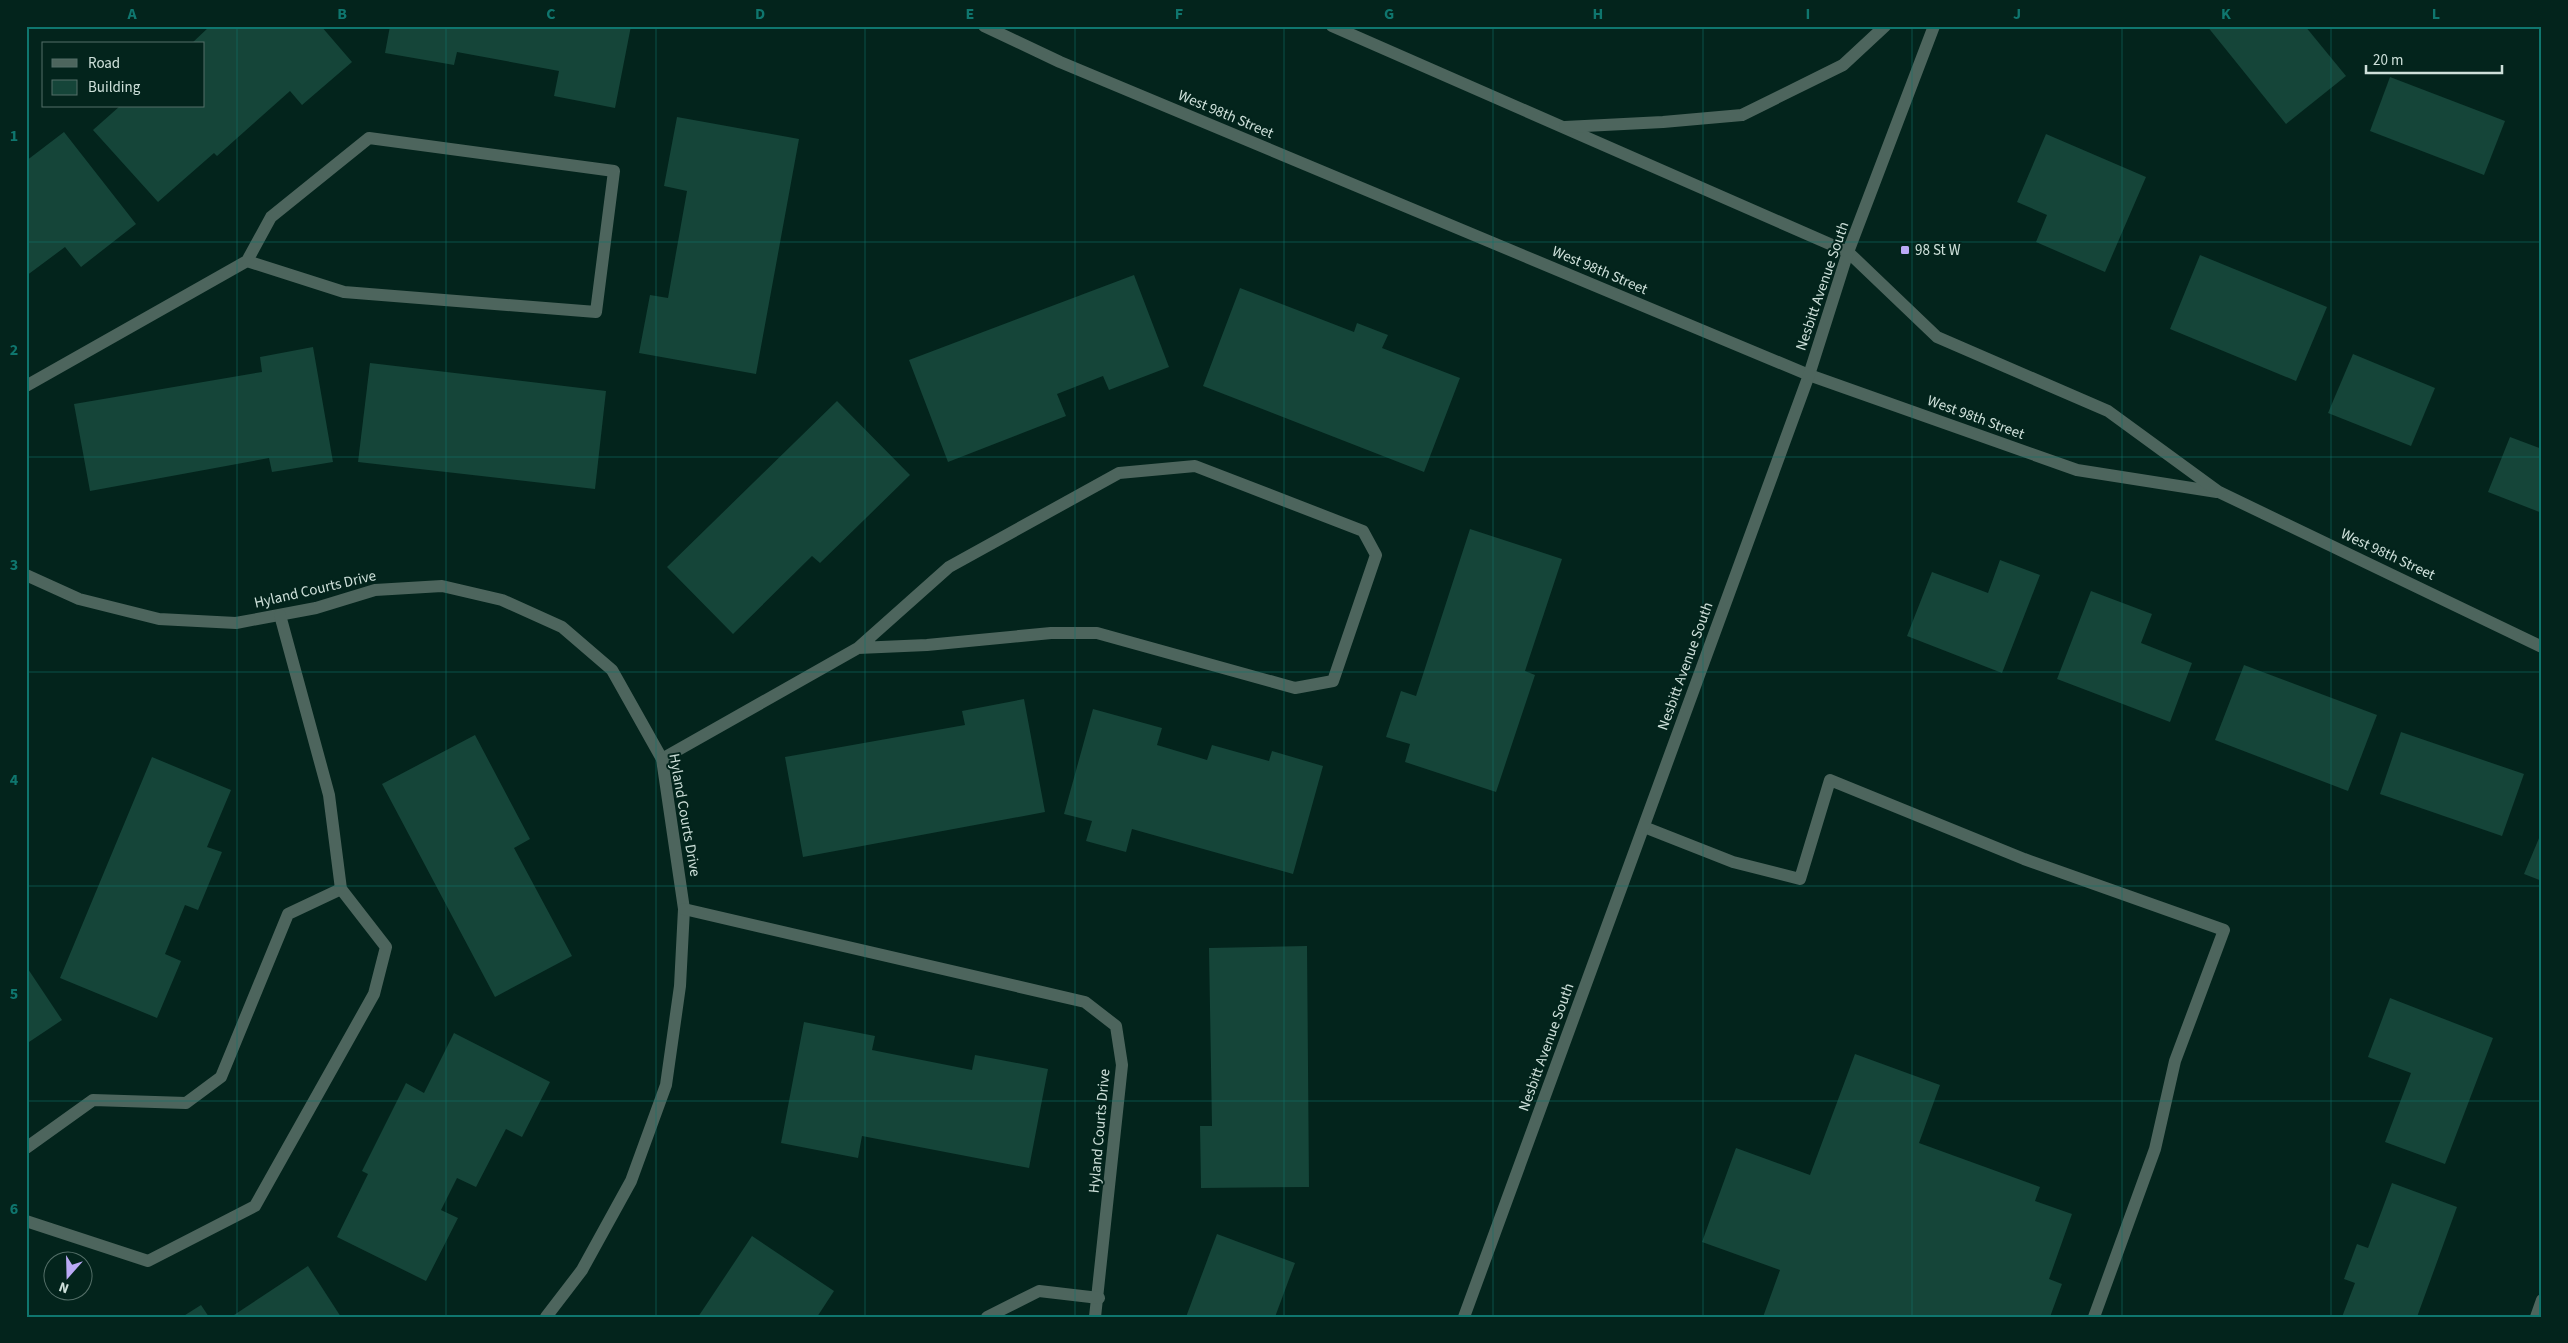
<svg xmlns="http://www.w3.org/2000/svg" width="2568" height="1343" font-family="'Source Sans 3',sans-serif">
  <rect width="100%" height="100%" fill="#03241c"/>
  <g fill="#154539">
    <polygon points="210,26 321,26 352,62 302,105 290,91 217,156 214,153 158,202 93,130 120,106 204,106 204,44 191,44"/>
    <polygon points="390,26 631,26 615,108 554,96 559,71 457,52 454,65 385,53"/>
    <polygon points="2207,26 2305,26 2346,76 2286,124"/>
    <polygon points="2390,77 2505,121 2484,175 2370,131"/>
    <polygon points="677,117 799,139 756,374 639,353 650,295 668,298 687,191 664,186"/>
    <polygon points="64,132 136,224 81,267 65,247 26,276 26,161"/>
    <polygon points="2046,134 2146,177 2105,272 2036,242 2047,215 2017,202"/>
    <polygon points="2200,255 2327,307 2296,381 2170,329"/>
    <polygon points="1134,275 1169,367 1109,390 1103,376 1057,394 1066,416 948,462 909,360"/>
    <polygon points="1240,288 1354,332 1357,323 1388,335 1382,348 1460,378 1424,472 1203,386"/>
    <polygon points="313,347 333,462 272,472 269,458 90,491 74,404 262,372 260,357"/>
    <polygon points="2353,354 2435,388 2411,446 2328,413"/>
    <polygon points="370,363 606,391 595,489 358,462"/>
    <polygon points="837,401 910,475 820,563 812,556 733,634 667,567"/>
    <polygon points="2510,437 2542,449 2542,513 2488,492"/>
    <polygon points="1470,529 1562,559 1525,671 1535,675 1496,792 1405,762 1410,744 1386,737 1401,691 1416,696"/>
    <polygon points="2000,560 2040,575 2002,673 1907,636 1932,572 1988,593"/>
    <polygon points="2091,591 2152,614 2141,643 2192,663 2170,722 2057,679"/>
    <polygon points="2244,665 2377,715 2348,791 2215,740"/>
    <polygon points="1024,699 1045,812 803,857 785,757 965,725 962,711"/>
    <polygon points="1093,709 1162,728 1157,745 1207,760 1212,745 1269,761 1272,751 1323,766 1293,874 1132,829 1126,852 1086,841 1092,821 1064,814"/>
    <polygon points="2401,732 2524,774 2502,836 2380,794"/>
    <polygon points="475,735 530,839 514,848 572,956 495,997 382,784"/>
    <polygon points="152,757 231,790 207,847 222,852 198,910 185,905 165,954 181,961 157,1018 60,978"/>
    <polygon points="2542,831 2542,881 2524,874"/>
    <polygon points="1307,946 1309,1187 1201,1188 1200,1126 1212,1126 1209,948"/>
    <polygon points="26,966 62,1020 26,1044"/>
    <polygon points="2390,998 2493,1038 2445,1164 2385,1142 2411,1073 2368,1057"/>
    <polygon points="804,1022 875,1036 872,1050 972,1070 975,1055 1048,1069 1029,1168 862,1136 858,1158 781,1143"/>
    <polygon points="454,1033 550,1082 522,1137 506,1129 476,1187 457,1178 441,1210 458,1218 426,1281 337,1237 368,1174 362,1171 406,1083 424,1093"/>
    <polygon points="1855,1054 1940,1085 1919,1143 2040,1187 2035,1201 2072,1214 2049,1279 2062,1284 2050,1317 1763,1317 1780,1270 1702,1242 1736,1148 1810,1175"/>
    <polygon points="2392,1183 2457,1207 2417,1317 2342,1317 2355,1283 2344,1279 2357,1244 2368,1248"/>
    <polygon points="1217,1234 1295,1263 1275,1317 1186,1317"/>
    <polygon points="752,1236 834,1291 817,1317 698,1317"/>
    <polygon points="308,1266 341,1317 231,1317"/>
    <polygon points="201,1305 209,1317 182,1317"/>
  </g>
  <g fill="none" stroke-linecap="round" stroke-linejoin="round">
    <g stroke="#4d655d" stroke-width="12">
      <polyline points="984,26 1060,62 1809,375 2077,470 2217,492"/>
      <polyline points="1332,26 1848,252 1937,337 2108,411 2219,492 2542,647"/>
      <polyline points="1565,127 1663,122 1742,115 1843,65 1885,26"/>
      <polyline points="26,386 247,261 271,217 369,138 614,171 596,312 344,292 247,261"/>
      <polyline points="26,575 79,599 159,619 236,623 316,608 375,590 442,586 502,600 562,627 612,670 662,759 684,909 680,986 666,1085 631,1181 582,1270 546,1317"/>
      <polyline points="662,759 858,648 927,645 1051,633 1097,633 1295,688 1333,681 1376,555 1363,531 1195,466 1119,473 949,567 858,648"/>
      <polyline points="1644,827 1733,862 1800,879 1830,780 2024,859 2224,930 2175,1061 2155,1149 2094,1317"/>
      <polyline points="684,909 1085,1002 1116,1026 1122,1065 1095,1317"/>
      <polyline points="26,1148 93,1100 186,1103 221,1077 288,914 341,889"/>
      <polyline points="26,1221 148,1261 255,1206 374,994 386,947 341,889 329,795 280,615"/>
      <polyline points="987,1317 1039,1291 1099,1298"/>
      <polyline points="1464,1317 1809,375 1848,252 1934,26"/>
      <polyline points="2536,1317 2542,1300"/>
    </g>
  </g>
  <path fill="none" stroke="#0f766e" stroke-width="1" stroke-opacity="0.55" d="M237,26V1317M446,26V1317M656,26V1317M865,26V1317M1075,26V1317M1284,26V1317M1493,26V1317M1703,26V1317M1912,26V1317M2122,26V1317M2331,26V1317M26,242H2542M26,457H2542M26,672H2542M26,886H2542M26,1101H2542"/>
  <rect fill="#bbaaf6" stroke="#03241c" stroke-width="2" x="1900" y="245" width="10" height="10" rx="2.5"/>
  <g text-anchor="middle" stroke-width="4" stroke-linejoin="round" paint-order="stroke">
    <g font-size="15" fill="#cee0da" stroke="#03241c">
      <text transform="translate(1226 114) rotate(23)" y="5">West 98th Street</text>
      <text transform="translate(1600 270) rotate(23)" y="5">West 98th Street</text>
      <text transform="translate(1822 286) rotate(-71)" y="5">Nesbitt Avenue South</text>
      <text transform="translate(1976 417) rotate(20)" y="5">West 98th Street</text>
      <text transform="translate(2388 554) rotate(25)" y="5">West 98th Street</text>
      <text transform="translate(315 589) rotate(-13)" y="5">Hyland Courts Drive</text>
      <text transform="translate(1685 666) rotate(-70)" y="5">Nesbitt Avenue South</text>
      <text transform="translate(685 815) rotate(80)" y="5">Hyland Courts Drive</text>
      <text transform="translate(1546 1047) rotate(-70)" y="5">Nesbitt Avenue South</text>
      <text transform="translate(1099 1131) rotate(-85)" y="5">Hyland Courts Drive</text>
    </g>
    <g font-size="15" fill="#cee0da" stroke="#03241c" text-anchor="start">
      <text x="1915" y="255">98 St W</text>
    </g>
  </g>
  <rect width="2568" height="1343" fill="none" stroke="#03241c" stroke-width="55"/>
  <rect x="42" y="42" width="162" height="65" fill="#03241c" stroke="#546f68"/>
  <rect x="52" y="59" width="25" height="8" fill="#4d655d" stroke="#546f68"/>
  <text x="88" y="68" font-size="15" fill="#cee0da">Road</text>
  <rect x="52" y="80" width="25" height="15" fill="#154539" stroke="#546f68"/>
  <text x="88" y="92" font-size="15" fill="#cee0da">Building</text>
  <g transform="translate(68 1276) rotate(200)"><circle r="24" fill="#03241c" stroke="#546f68"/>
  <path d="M0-4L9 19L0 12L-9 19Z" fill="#bbaaf6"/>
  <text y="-8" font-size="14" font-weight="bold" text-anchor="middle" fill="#cee0da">N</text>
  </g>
  <path d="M2366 65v8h136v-8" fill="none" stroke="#cee0da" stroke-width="2.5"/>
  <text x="2373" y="65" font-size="15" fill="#cee0da" stroke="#03241c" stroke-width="4" paint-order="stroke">20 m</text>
  <rect x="28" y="28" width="2512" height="1288" fill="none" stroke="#0f766e" stroke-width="2"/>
  <g font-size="16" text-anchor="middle" font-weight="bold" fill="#0f766e">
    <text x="132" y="19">A</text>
    <text x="342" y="19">B</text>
    <text x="551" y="19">C</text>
    <text x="760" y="19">D</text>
    <text x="970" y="19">E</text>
    <text x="1179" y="19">F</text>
    <text x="1389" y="19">G</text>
    <text x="1598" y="19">H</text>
    <text x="1808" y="19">I</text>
    <text x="2017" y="19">J</text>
    <text x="2226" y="19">K</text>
    <text x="2436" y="19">L</text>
    <text x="14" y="141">1</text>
    <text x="14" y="355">2</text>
    <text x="14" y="570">3</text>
    <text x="14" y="785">4</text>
    <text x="14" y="999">5</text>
    <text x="14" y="1214">6</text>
  </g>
</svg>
